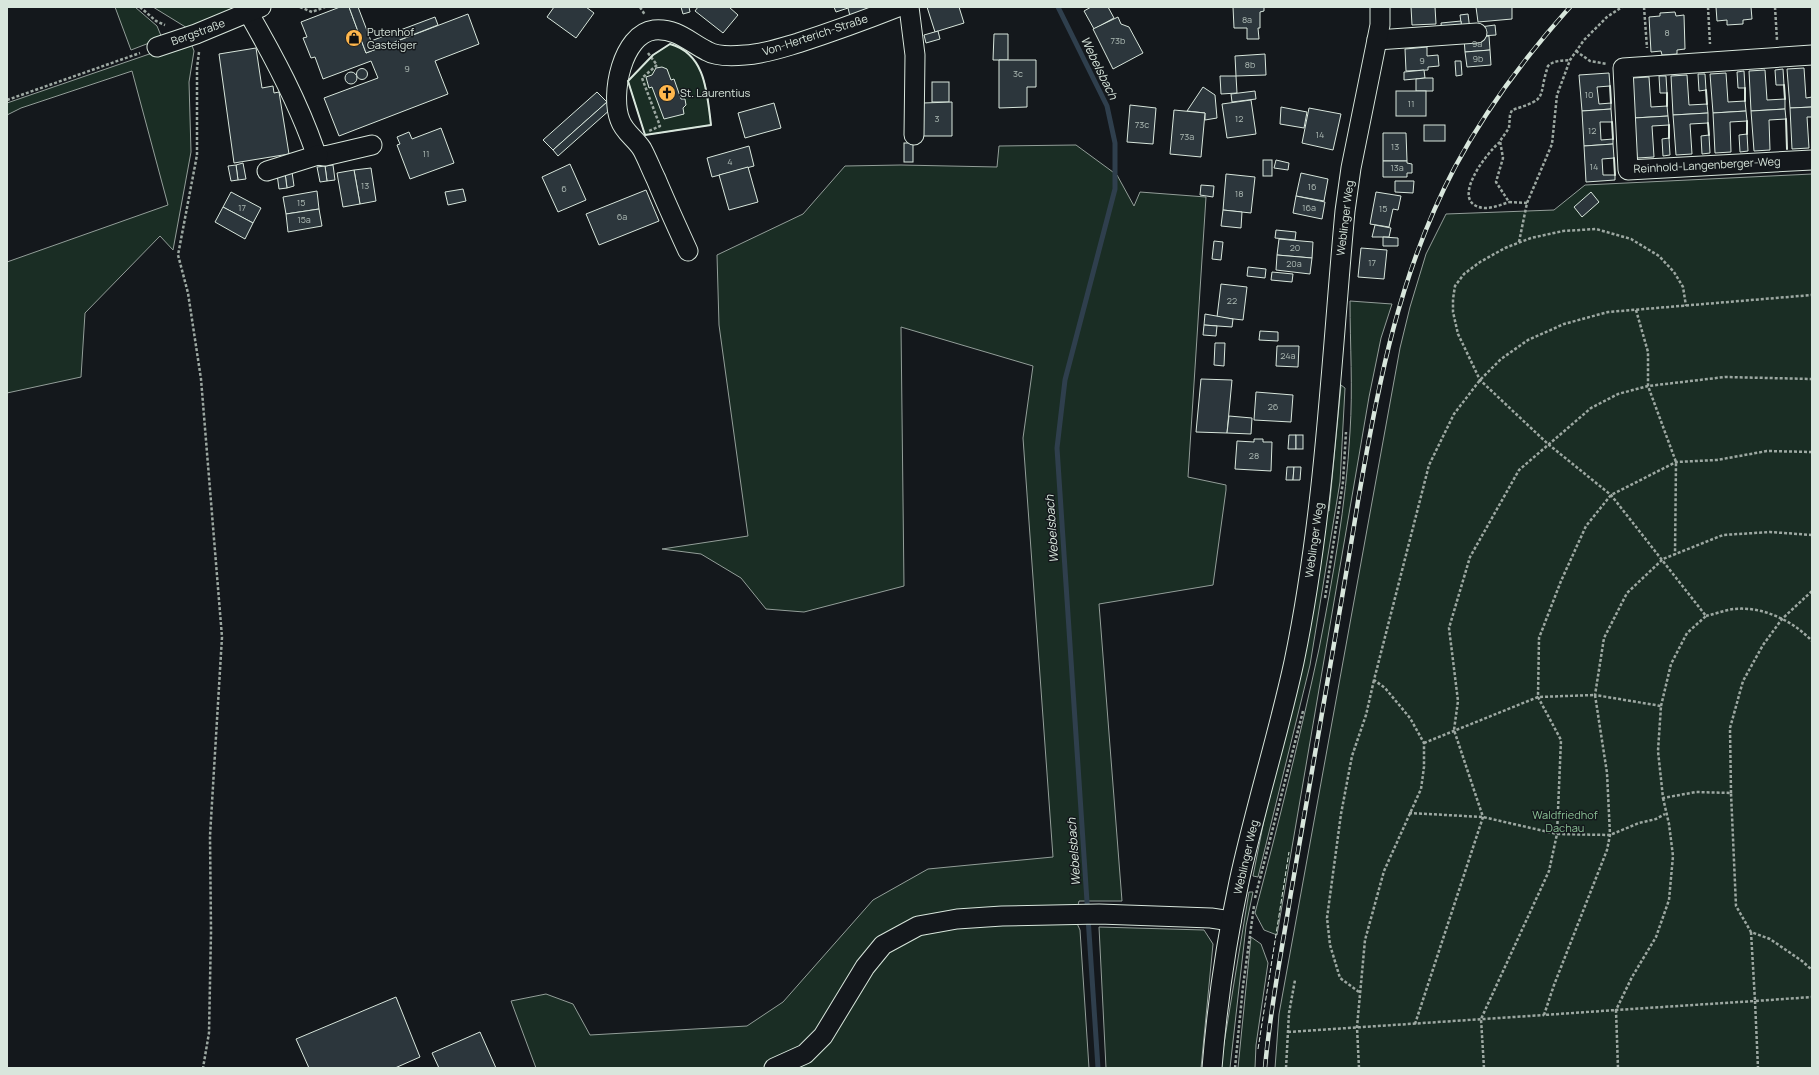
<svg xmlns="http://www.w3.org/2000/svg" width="1819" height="1075" font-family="Manrope,sans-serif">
  <rect width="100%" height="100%" fill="#14181c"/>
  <g fill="#1a2d24" stroke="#939e99">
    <polygon points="115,7 135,7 157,26 162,38 131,50"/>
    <polygon points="153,7 230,7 236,14 192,31"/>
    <polygon points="190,40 194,51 189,82 191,152 173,250 160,236 85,313 81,377 7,393 7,262 168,205 132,71 21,108 7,115 7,103"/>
    <path d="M670,44C706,54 707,93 711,125L645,135L628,81L653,55Z"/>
    <polygon points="1076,145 1117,175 1134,206 1140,192 1206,197 1188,477 1226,485 1226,490 1213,585 1099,604 1122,901 1079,901 1075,919 1080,930 1089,1068 536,1068 511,1001 546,994 573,1004 590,1035 747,1026 783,1002 873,900 928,869 1053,857 1023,438 1033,366 901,327 904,586 804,612 766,609 741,578 701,554 662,549 748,536 719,325 717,255 803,214 845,166 901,165 997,167 999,146"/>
    <polygon points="1812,174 1812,1068 1275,1068 1279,1014 1400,348 1410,307 1426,254 1446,214 1554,210 1585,185"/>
    <path d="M1350,301L1392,304L1381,338L1369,397L1277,935L1264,930L1255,913C1278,825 1300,737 1319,649C1333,577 1346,505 1350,432C1353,388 1350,345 1350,301Z"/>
    <polygon points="1341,385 1345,388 1340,482 1310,665 1258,877 1253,876 1325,510 1329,511"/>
    <polygon points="1249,892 1253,892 1246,926 1230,1068 1220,1068"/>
    <polygon points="1099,927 1204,930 1213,944 1201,1068 1106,1068"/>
    <polygon points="1251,937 1261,944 1268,963 1256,1045 1255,1068 1238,1068"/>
  </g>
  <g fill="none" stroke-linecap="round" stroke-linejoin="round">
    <polyline stroke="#2f3f4d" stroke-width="5" points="1058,7 1107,106 1115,143 1115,189 1065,380 1057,448 1098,1068"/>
  </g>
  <g fill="#2c363c" stroke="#d8e6dc">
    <polygon points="340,7 349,7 366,53 468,14 479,44 435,61 448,94 339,136 324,98 378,78 371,61 323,79 315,57 311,58 303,38 307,37 301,22"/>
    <polygon points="349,7 358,7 371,41 435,17 438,25 366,53"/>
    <polygon points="554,7 586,7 594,13 576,38 547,17"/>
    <polygon points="681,7 689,7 690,12 683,14"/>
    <polygon points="698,7 729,7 738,15 723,33 695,11"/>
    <polygon points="834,7 880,7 850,16 848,8 836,12"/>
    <polygon points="927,7 959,7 964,23 935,32"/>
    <polygon points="1091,7 1108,7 1114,18 1094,29 1084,11"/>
    <polygon points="1228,7 1264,7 1264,11 1260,12 1260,28 1258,28 1259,39 1247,39 1247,28 1234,28 1233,7"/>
    <polygon points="1411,7 1435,7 1436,24 1412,25"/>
    <polygon points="1476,7 1512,7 1512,19 1478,22"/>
    <polygon points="1716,7 1751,7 1752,19 1743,20 1743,24 1727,25 1727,20 1717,21"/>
    <polygon points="1675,12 1676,16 1684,15 1685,49 1677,50 1677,54 1662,55 1661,51 1651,52 1649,17 1660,16 1660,13"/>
    <polygon points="1468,14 1470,30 1462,30 1460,15"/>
    <polygon points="1118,17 1121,24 1129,27 1143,53 1113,69 1093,29"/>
    <polygon points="1461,21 1462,30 1442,32 1441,23"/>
    <polygon points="1495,25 1496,35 1481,36 1480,27"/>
    <polygon points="938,31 940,39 926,43 924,35"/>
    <polygon points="994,34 1008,34 1008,60 993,60"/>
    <polygon points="1489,36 1490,50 1465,52 1464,38"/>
    <polygon points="1427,47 1427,56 1438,55 1439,66 1428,67 1428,70 1406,71 1405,49"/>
    <polygon points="256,48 262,88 273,86 274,93 279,92 289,154 234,163 219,54"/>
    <polygon points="1490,50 1491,65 1467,67 1465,52"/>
    <polygon points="1265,54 1266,75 1236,76 1235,56"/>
    <polygon points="999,60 1036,60 1036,87 1027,87 1027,107 999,108"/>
    <polygon points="1455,61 1461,61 1462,75 1456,76"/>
    <polygon points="662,67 667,69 671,80 674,79 681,99 685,99 686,105 683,108 684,114 664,119 652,87 649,88 646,77 652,75 656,68"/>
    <polygon points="1804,68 1806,98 1812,97 1812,107 1790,108 1787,69"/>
    <circle cx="362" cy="74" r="5.5"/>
    <polygon points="1783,69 1784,85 1776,85 1775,70"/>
    <polygon points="1424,70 1425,78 1404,80 1404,72"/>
    <polygon points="1765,70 1767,100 1785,99 1785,109 1751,111 1749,71"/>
    <polygon points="1744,71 1745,88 1738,88 1737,72"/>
    <circle cx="351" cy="78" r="6"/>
    <polygon points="1609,73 1610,86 1597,87 1599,104 1611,103 1611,109 1582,111 1579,75"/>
    <polygon points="1726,73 1728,102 1745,101 1746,111 1713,113 1710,74"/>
    <polygon points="1698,74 1705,74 1706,90 1699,91"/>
    <polygon points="1687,75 1689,105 1707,104 1708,113 1673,115 1671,76"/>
    <polygon points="1220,76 1236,76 1237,93 1221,94"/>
    <polygon points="1659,76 1666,76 1667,93 1660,93"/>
    <polygon points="1649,77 1651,107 1667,106 1668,116 1634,118 1632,78"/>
    <polygon points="1425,78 1433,78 1433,91 1416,91 1416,79"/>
    <rect x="932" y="82" width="17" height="20"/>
    <polygon points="1203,87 1215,95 1217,118 1205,120 1205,113 1187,111"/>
    <polygon points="1255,91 1256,99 1232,102 1231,94"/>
    <rect x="1396" y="91" width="30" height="25"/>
    <polygon points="597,92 607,102 553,150 543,140"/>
    <polygon points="1251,100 1256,134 1227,138 1222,104"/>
    <polygon points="607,102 612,108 558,156 553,150"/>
    <polygon points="952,102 952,136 923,136 923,103"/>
    <polygon points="774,103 781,128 745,138 738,113"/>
    <polygon points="1130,105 1156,108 1153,144 1127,142"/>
    <polygon points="1281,107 1307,112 1304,128 1280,124"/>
    <polygon points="1812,107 1812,117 1807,117 1809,148 1792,149 1790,108"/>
    <polygon points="1309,108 1341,114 1333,150 1302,143"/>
    <polygon points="1611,109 1612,122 1600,122 1601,140 1613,139 1613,144 1584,146 1582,111"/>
    <polygon points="1785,109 1786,119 1769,120 1770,150 1754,151 1751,111"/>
    <polygon points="1174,110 1205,113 1201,157 1170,154"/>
    <polygon points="1746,111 1747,121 1730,122 1731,152 1715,153 1713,113"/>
    <polygon points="1708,113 1708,123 1690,124 1692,154 1676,155 1673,115"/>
    <polygon points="1668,116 1669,125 1652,126 1654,157 1637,158 1634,118"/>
    <rect x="1424" y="125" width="21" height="16"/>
    <polygon points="441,128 454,163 410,179 397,145 400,144 397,137 409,132 412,139"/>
    <polygon points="1383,133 1406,133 1407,161 1383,161"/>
    <polygon points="1747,134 1748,151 1740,152 1739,135"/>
    <polygon points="1709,135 1710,153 1702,154 1701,136"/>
    <polygon points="1669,138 1670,155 1663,156 1662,139"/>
    <rect x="904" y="143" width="9" height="19"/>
    <polygon points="1613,144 1614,158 1602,159 1603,175 1615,175 1615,180 1586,182 1584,146"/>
    <polygon points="749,146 754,166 712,177 707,158"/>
    <rect x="1263" y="160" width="9" height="16"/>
    <polygon points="1276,160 1289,163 1288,170 1274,168"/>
    <polygon points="1383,161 1407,161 1407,163 1412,164 1412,173 1407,173 1407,177 1383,177"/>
    <polygon points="243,163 246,179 238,180 236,165"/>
    <polygon points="570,164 586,200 558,212 542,177"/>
    <polygon points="236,165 238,180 231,181 228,166"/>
    <polygon points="333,165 335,180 327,181 325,166"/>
    <polygon points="325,166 327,181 320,182 317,167"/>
    <polygon points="748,167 758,202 729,210 719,175"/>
    <polygon points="371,168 376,201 360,204 354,170"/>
    <polygon points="354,170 360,204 343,207 337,173"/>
    <polygon points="292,172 294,186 287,188 285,173"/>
    <polygon points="285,173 287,188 279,189 277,174"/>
    <polygon points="1301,173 1328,179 1324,201 1296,196"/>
    <polygon points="1226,174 1255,177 1251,213 1223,210"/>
    <polygon points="1395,181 1414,181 1413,193 1395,192"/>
    <polygon points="1201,185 1214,186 1213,197 1200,195"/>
    <polygon points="463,189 466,201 448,205 445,192"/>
    <polygon points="646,190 659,221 599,245 586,214"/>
    <polygon points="317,191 319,209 286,214 283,197"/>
    <polygon points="231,192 261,208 253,223 223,207"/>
    <polygon points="1376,192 1401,196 1398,210 1393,209 1389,227 1370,224"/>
    <polygon points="1591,192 1599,202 1582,217 1574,207"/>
    <polygon points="1296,196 1325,202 1322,219 1293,213"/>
    <polygon points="223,207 253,223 245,239 215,222"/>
    <polygon points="319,209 322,226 288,232 286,214"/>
    <polygon points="1223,210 1242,212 1241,228 1221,226"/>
    <polygon points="1375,225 1391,228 1389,237 1372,237"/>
    <polygon points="1276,230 1296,232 1295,240 1275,238"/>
    <polygon points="1383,237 1398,238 1398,246 1383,246"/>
    <polygon points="1279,239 1313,242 1312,258 1277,255"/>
    <polygon points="1214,241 1223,242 1221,260 1212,259"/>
    <polygon points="1361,248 1387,250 1384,279 1358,277"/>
    <polygon points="1277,255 1312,258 1310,274 1276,270"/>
    <polygon points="1248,267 1266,269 1265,278 1247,276"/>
    <polygon points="1272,272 1293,274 1292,282 1271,280"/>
    <polygon points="1221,284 1247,287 1243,320 1217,317"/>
    <polygon points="1205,314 1233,319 1232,327 1204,325"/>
    <polygon points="1204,325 1217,326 1216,336 1203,335"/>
    <polygon points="1260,331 1278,332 1278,341 1259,340"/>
    <polygon points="1215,343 1225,343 1224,366 1214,365"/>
    <polygon points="1277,346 1299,346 1298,367 1276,366"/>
    <polygon points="1201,379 1232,380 1227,433 1196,432"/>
    <polygon points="1256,392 1293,395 1291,422 1254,420"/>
    <polygon points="1229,416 1252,418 1251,434 1227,433"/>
    <polygon points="1289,435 1296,435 1296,449 1288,449"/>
    <rect x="1296" y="435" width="7" height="14"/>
    <polygon points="1254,439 1263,439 1263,442 1272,442 1271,471 1235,469 1237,441 1254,442"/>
    <polygon points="1287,467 1294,467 1293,480 1286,480"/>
    <polygon points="1294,467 1301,467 1300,480 1293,480"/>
    <polygon points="396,997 420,1057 395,1068 309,1068 296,1039"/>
    <polygon points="480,1032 496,1068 439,1068 432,1053"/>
  </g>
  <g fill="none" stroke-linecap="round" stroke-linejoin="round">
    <g stroke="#d8e6dc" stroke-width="21">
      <g id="minor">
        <polyline points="909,7 915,55 914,135"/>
        <path d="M248,12C274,57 298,102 315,151L318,155L325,156L372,145"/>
        <polyline points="1377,40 1477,33"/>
        <polyline points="157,47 196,34 261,7"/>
        <polyline points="1812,55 1623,68 1628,170 1812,160"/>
        <polyline points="267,171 318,155"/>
        <path d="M688,251C677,227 666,203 656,179C651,169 647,158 642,149C635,138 624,132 620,120C610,95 622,34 654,30C677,28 689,42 707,51C717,57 734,56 745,55C764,54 781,48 798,43C832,32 865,20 898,7"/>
        <polyline points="774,1068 805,1054 823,1036 865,967 883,945 918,926 957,919 1002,916 1099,914 1211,918 1231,921"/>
        <path d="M1212,1068C1217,1006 1226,943 1239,882C1255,808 1278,736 1294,662C1325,513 1331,362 1345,211L1351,168L1380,25V7"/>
      </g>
    </g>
    <g stroke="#9da8a2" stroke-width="2.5" stroke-dasharray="3 2" stroke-linecap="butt">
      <polyline points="140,7 156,21 165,25"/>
      <polyline points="300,7 312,12 325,7"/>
      <polyline points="640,7 645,15"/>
      <polyline points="1644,7 1647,48"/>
      <polyline points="1708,7 1710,44"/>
      <polyline points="1775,7 1777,40"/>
      <polyline points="1576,51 1590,61 1607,64"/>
      <polyline points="199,52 197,68 197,155 178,255 188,293 201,379 222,637 210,836 211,932 209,1033 203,1068"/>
      <polyline points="648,53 657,65 642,78 660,126 649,131"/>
      <polyline points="7,100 140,53"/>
      <path d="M1500,142C1487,152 1447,204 1484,208C1493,208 1501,205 1509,202"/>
      <path d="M1527,203L1509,202L1496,182L1503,158L1500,141L1509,128L1510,115L1512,110C1550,98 1537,99 1548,66C1554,60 1562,61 1570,60"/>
      <polyline points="1519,242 1527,203 1552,144 1557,95 1570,60 1584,40 1607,17 1622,7"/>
      <polyline points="1636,310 1648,352 1648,386 1676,462 1675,555"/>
      <polyline points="1812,535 1770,532 1723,535 1663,559 1627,593 1604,638 1595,695 1661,706 1658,751 1663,798 1696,792 1731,793 1736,906 1751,932 1770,939 1802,961 1812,970"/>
      <polyline points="1325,598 1343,482 1346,432"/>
      <path d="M1706,616C1715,614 1725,610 1734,609C1763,606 1793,621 1812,641"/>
      <polyline points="1661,706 1671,664 1687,633 1706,616 1611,495 1548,444 1480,380 1458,334 1453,312 1453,299 1455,286 1464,274 1480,262 1505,248 1531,238 1563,231 1596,229 1631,239 1659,256 1674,272 1683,287 1686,306"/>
      <polyline points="1424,743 1538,697 1595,695 1607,773 1610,835 1607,850 1554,985 1544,1015 1616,1010 1618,1068"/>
      <polyline points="1731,793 1730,728 1743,681 1763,645 1782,619 1812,591"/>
      <polyline points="1663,798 1669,824 1673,856 1669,900 1656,937 1632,977 1616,1010 1755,1001 1758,1068"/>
      <polyline points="1409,813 1483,817 1557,834 1561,740 1538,697 1539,638 1561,581 1586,526 1611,495 1676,462 1717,460 1767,451 1812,452"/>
      <polyline points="1255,898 1303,711"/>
      <polyline points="1751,932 1755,1001 1812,997"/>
      <polyline points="1359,992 1340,978 1330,945 1327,918 1341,814 1352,756 1366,715 1374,680"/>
      <polyline points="1415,1024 1483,817 1454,730 1458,701 1449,628 1470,557 1519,470 1591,408 1618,394 1648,386 1725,377 1812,379"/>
      <polyline points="1288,1032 1544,1015"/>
      <polyline points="1235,1068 1243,986 1254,906"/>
      <polyline points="1286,1068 1289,1013 1295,980"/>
      <polyline points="1359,1068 1357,1027 1365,940 1384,871 1421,789 1424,767 1424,743 1410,718 1385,688 1374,680 1429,465 1454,414 1480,380 1501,359 1528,340 1564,324 1608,312 1812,295"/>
      <polyline points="1484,1068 1481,1019 1549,871 1557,834 1610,835 1639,823 1656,819 1665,814"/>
    </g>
    <use href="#minor" stroke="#14181c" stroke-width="19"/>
    <g stroke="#d8e6dc" stroke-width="4.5">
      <path id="rail" d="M1265,1068C1269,1021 1277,975 1285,929C1298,849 1312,769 1326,690C1337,627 1348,564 1358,501C1378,384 1399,273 1455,167C1486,109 1526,56 1570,7"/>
    </g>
    <use href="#rail" stroke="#14181c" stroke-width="3" stroke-dasharray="9" stroke-linecap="butt"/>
    <polyline stroke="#d8e6dc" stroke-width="1" stroke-dasharray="5 2" stroke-linecap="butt" points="1258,1049 1289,852"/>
    <g stroke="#d8e6dc" stroke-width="2">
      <path d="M670,44C706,54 707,93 711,125L645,135L628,81L653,55Z"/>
      <polyline points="1784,85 1785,99"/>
      <polyline points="1610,86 1611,103"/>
      <polyline points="1745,88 1745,101"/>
      <polyline points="1706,90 1707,104"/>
      <polyline points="1667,93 1667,106"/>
      <polyline points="1786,119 1787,149"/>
      <polyline points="1747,121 1747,134"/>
      <polyline points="1612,122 1613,139"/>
      <polyline points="1708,123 1709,135"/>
      <polyline points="1669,125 1669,138"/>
      <polyline points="1614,158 1615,175"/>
    </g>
  </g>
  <defs>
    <g id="shop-disc" transform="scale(0.9)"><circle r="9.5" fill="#ffb74d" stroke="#14181c"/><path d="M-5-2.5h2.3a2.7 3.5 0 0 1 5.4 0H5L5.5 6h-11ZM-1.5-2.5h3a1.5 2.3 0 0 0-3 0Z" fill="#111"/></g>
    <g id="church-disc" transform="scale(0.9)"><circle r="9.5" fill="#ffb74d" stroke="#14181c"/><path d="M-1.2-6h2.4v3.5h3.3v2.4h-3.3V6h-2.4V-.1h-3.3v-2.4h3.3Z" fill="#111"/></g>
  </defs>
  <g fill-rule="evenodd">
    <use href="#shop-disc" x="354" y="38"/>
    <use href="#church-disc" x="667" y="93"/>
  </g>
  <g text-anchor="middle" stroke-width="3" stroke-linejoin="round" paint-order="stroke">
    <g font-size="9" fill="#adbab4">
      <text x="1247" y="23">8a</text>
      <text x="1667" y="36">8</text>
      <text x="1118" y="44">73b</text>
      <text x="1477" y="47">9a</text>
      <text x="1478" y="62">9b</text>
      <text x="1422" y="64">9</text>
      <text x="1250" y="68">8b</text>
      <text x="407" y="72">9</text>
      <text x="1018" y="77">3c</text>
      <text x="1589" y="98">10</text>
      <text x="1411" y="107">11</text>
      <text x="937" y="122">3</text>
      <text x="1239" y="122">12</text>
      <text x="1142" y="128">73c</text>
      <text x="1592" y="134">12</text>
      <text x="1320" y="138">14</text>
      <text x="1187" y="140">73a</text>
      <text x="1395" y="150">13</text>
      <text x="426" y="157">11</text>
      <text x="730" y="165">4</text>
      <text x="1594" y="170">14</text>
      <text x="1397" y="171">13a</text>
      <text x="365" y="189">13</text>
      <text x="1312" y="190">16</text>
      <text x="564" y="192">6</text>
      <text x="1239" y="197">18</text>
      <text x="301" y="206">15</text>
      <text x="242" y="211">17</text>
      <text x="1309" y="211">16a</text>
      <text x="1383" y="212">15</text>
      <text x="622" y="220">6a</text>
      <text x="304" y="223">15a</text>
      <text x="1295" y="251">20</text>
      <text x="1372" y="266">17</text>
      <text x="1294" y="267">20a</text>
      <text x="1232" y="304">22</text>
      <text x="1288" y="359">24a</text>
      <text x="1273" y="410">26</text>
      <text x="1254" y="459">28</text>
    </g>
    <g font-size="11" fill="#d8e6dc" stroke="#14181c">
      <text transform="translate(198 32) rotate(-20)" y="4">Bergstraße</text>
      <text transform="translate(815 35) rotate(-18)" y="4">Von-Herterich-Straße</text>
      <text transform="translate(1707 165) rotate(-3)" y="4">Reinhold-Langenberger-Weg</text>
      <text transform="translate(1345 218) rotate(-83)" y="4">Weblinger Weg</text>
      <text transform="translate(1314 540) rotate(-82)" y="4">Weblinger Weg</text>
      <text transform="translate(1246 857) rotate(-77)" y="4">Weblinger Weg</text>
    </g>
    <g font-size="11" fill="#d8e6dc" stroke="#14181c" text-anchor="start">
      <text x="367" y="36">Putenhof<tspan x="367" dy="13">Gasteiger</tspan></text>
      <text x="680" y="97">St. Laurentius</text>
    </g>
    <g font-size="11" fill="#8ac095" stroke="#14181c">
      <text x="1565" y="819">Waldfriedhof<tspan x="1565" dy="13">Dachau</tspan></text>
    </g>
    <g font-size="12" font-style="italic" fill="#d8e6dc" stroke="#14181c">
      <text transform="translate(1099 68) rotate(64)" y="4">Webelsbach</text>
      <text transform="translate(1052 529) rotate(-94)" y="4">Webelsbach</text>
      <text transform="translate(1074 852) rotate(-94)" y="4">Webelsbach</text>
    </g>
  </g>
  <rect width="1819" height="1075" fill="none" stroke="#d8e6dc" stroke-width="16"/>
</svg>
